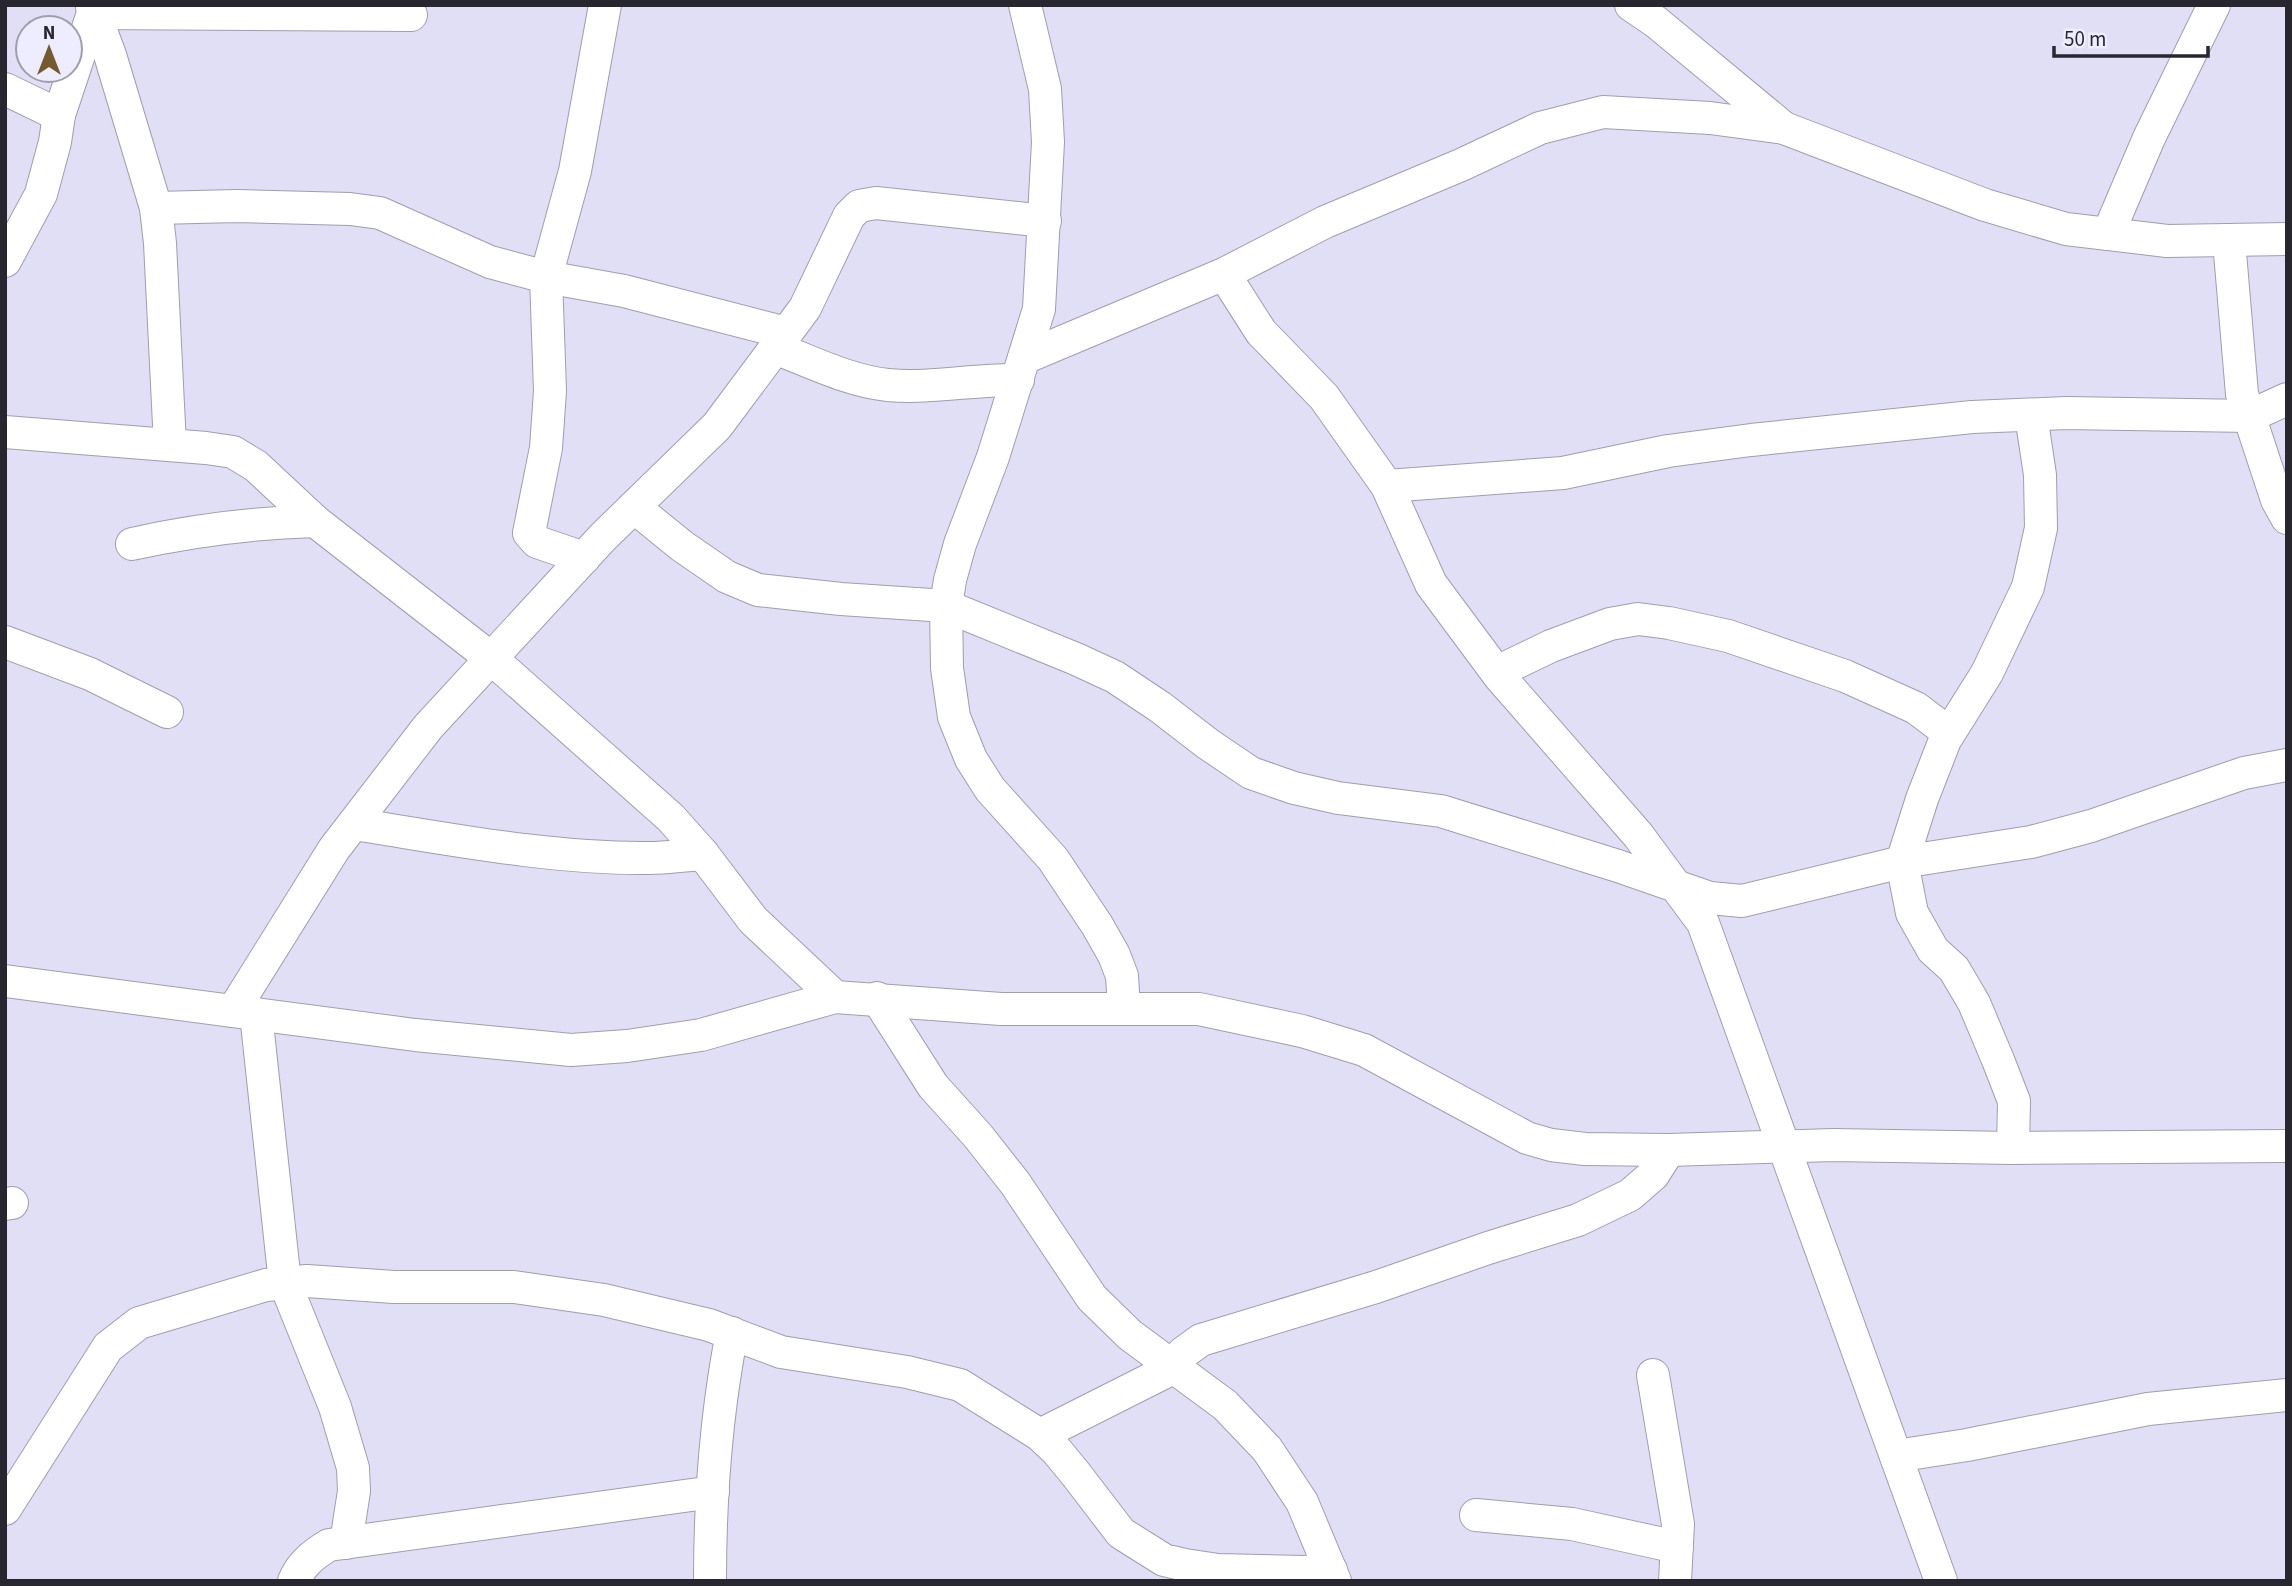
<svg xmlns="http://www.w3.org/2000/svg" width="2292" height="1586" font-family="'Source Sans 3',sans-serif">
  <rect width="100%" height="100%" fill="#e0dff6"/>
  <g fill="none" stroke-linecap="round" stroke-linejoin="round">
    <g stroke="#9f9db2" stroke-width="34">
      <g id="minor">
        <polyline points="1025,5 1045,89 1048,142 1039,309 993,457 960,544 950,580 946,606 947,668 954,717 971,759 990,789 1053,859 1097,925 1114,955 1122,976 1124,1008"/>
        <polyline points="1631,5 1656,22 1784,128"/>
        <polyline points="92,7 110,55 156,208 160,243 170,445"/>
        <polyline points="5,89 59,115"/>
        <polyline points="156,208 237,206 350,209 380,213 490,262 546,277 624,291 786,333"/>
        <polyline points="2108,234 2149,138 2214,5"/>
        <polyline points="2229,241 2242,394 2277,500 2287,518"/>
        <polyline points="5,261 41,194 55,142 59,115 93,13 411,15"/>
        <polyline points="1224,274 1261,332 1324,397 1387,486 1431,584 1500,677 1638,835 1703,923 1941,1581"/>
        <path d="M775,348C812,362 849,381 888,385C931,389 975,379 1018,380"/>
        <polyline points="1024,358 1224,274 1325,222 1461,165 1540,128 1603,112 1710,118 1784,128 1985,205 2066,229 2167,241 2287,239"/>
        <polyline points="5,432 206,448 233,452 256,466 315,521 492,659 671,818 703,854 753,920 835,997"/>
        <polyline points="1387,486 1563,473 1668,451 1751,440 1972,417 2066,413 2250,416 2287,399"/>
        <polyline points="634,507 682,546 727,577 758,590 841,599 946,606 1076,659 1115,677 1160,707 1208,744 1251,773 1294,788 1338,798 1441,811 1618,866 1710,898 1742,901 1902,862 2031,842 2091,826 2244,773 2287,765"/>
        <path d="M132,544C194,530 251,523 315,521"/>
        <polyline points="584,558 537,542 529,533 546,448 550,391 546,277 575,171 605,5"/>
        <polyline points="5,642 90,674 167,712"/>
        <polyline points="1497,672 1551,646 1610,624 1638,619 1669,623 1728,636 1845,676 1916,708 1949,733"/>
        <path d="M354,824C450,839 551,859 649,858C667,858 685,855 703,854"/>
        <polyline points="5,981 415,1035 571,1050 627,1046 701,1035 835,997 1001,1009 1199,1009 1302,1031 1364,1050 1527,1138 1551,1145 1585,1149 1669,1150 1833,1145 2013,1148 2287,1146"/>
        <polyline points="877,998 933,1086 978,1136 1015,1183 1092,1298 1130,1335 1225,1405 1267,1449 1302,1502 1335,1581"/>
        <polyline points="233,1011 334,849 428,727 603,537 717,426 805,308 849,216 859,206 876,203 1045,221"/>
        <polyline points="256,1014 285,1283 335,1407 353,1468 354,1491 346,1543"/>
        <polyline points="2013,1148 2014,1101 1998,1060 1974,1003 1954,969 1933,950 1912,913 1902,862 1922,799 1945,740 1987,673 2028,587 2041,528 2040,475 2031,415"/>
        <polyline points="5,1204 12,1203"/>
        <polyline points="1653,1375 1678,1524 1675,1581"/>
        <polyline points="1040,1435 1173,1368 1183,1353 1201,1340 1376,1287 1488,1248 1578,1220 1630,1195 1653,1175 1669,1150"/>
        <polyline points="1896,1456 1967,1445 2148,1409 2287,1395"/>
        <polyline points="5,1509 108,1347 139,1323 266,1285 307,1281 394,1287 514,1287 604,1300 709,1325 781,1352 907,1372 960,1385 1040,1435 1056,1450 1075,1473 1121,1533 1164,1560 1185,1565 1218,1570 1304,1572 1331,1570"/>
        <polyline points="1476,1515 1572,1524 1677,1547"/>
        <path d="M294,1581C301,1564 314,1554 329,1545L713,1492"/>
        <path d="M710,1581C710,1498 716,1414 732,1333"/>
      </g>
    </g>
    <use href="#minor" stroke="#fff" stroke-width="32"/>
  </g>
  <rect width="2292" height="1586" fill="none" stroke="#282730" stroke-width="14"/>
  <g transform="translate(49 49)"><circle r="33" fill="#eeedff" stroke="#9f9eac" stroke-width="2"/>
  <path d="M0-5L12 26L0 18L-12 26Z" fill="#76592c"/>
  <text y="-10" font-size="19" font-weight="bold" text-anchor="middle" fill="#282730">N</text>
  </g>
  <path d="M2054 46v10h154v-10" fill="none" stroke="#282730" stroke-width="3.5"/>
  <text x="2064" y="46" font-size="21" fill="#282730" stroke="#eeedff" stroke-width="5" paint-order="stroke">50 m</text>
</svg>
